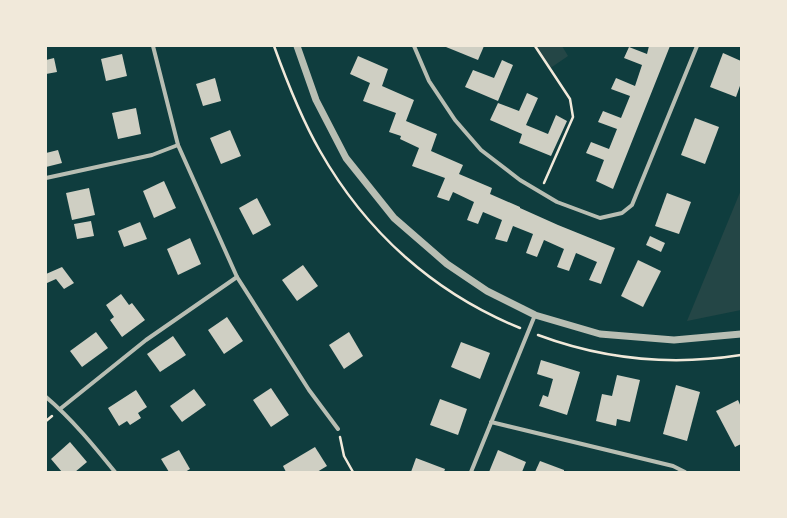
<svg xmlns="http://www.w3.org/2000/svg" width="787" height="518" font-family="'PT Sans Narrow',sans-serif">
  <rect width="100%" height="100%" fill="#0f3d3e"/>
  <g fill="#244646">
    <polygon points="533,46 562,46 568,56 549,69"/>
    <polygon points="741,190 741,310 687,321"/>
  </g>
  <g fill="#cfcfc3">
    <polygon points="446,46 484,46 478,60 446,47"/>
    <polygon points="649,46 670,46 613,189 596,181 604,160 586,153 591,142 609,149 617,129 598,122 603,111 621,118 630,96 611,89 616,78 635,86 642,65 624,58 629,47 647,54"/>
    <polygon points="723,53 741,61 741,83 736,97 710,87"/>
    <polygon points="122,54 127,76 106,81 101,59"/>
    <polygon points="358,56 388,69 382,86 414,100 406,121 437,134 431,151 463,165 459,174 492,188 490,194 520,207 520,208 558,225 615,248 601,284 589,280 597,262 576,253 569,271 557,267 564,249 544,240 537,257 526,253 533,234 513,226 507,242 495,239 502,220 483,212 478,224 467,220 474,202 453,192 449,201 437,197 445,178 412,166 419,148 400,139 401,136 389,132 396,113 363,101 370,83 350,74"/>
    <polygon points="54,58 57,72 46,74 46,60"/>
    <polygon points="502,60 513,65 498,101 465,87 473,70 494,78"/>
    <polygon points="215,78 221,101 203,106 196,84"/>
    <polygon points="527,93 538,98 526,125 548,134 556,115 567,121 551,156 519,143 522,134 490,120 498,103 519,111"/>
    <polygon points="136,108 141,134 118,139 112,113"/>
    <polygon points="695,118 719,127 705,164 681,155"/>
    <polygon points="230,130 241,156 221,164 210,138"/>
    <polygon points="58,150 62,163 46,167 46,153"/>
    <polygon points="164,181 176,208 154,218 143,191"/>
    <polygon points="89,188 95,215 72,220 66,193"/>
    <polygon points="667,193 691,202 679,234 655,226"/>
    <polygon points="257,198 271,225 253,235 239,208"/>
    <polygon points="91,221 94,236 77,239 74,224"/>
    <polygon points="140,222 147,239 124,247 118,231"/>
    <polygon points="650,236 665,243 661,252 646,245"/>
    <polygon points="190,238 201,264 178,275 167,249"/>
    <polygon points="638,260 661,271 643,307 621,296"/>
    <polygon points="303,265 318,286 297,301 282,280"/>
    <polygon points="62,267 74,283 64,289 56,279 47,283 46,274"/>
    <polygon points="121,294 129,305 132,303 145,320 122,337 110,320 114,317 106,305"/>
    <polygon points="227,317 243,341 224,354 208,330"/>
    <polygon points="96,332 108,348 82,367 70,351"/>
    <polygon points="349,332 363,356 344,369 329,345"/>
    <polygon points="173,336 186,355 160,372 147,354"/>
    <polygon points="461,342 490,353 480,379 451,367"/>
    <polygon points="541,360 580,372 567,415 539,406 543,395 548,397 553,379 537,374"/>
    <polygon points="617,375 640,380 630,422 617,419 616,426 596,421 602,394 612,396"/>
    <polygon points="676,385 700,392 687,441 663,434"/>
    <polygon points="271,388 289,415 271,427 253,400"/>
    <polygon points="194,389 206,405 182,422 170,406"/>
    <polygon points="136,390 147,407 138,413 141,418 130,425 127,421 119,426 108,408"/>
    <polygon points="440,399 467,409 458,435 430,425"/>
    <polygon points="738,400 741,407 741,444 735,447 716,411"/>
    <polygon points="70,442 87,462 75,472 62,472 51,459"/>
    <polygon points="315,447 327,466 317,472 286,472 283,466"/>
    <polygon points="179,450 190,469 185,472 169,472 161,459"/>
    <polygon points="498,450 526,462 522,472 489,472"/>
    <polygon points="416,458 445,469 444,472 411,472"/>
    <polygon points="540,461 564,470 564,472 535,472"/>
  </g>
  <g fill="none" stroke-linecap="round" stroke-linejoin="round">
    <g stroke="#f1e9da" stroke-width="2.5">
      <path d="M274,46C287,82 301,118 320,151C366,232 434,293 520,328"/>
      <polyline points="535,46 570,99 573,117 544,183"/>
      <path d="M538,335C605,360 671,366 741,355"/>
      <polyline points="46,421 52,416"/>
      <polyline points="340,437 344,456 353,472"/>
    </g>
    <g stroke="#b8beb3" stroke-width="4">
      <polyline points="153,46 178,145 237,277 309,390 338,429"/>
      <polyline points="414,46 429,81 455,120 481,150 520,180 557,202 600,218 622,213 632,205 697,46"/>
      <polyline points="46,178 152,155 178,145"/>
      <path d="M46,397C72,419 94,446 115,472"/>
      <polyline points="60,409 146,340 237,277"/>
      <polyline points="491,422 673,466 685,472"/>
      <polyline points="471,472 535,315"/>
    </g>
    <polyline stroke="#b8beb3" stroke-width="7" points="297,46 316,100 346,158 394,218 447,264 487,291 535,315 600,334 674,340 741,334"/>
  </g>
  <rect width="787" height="518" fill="none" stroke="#f1e9da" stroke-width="94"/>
</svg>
